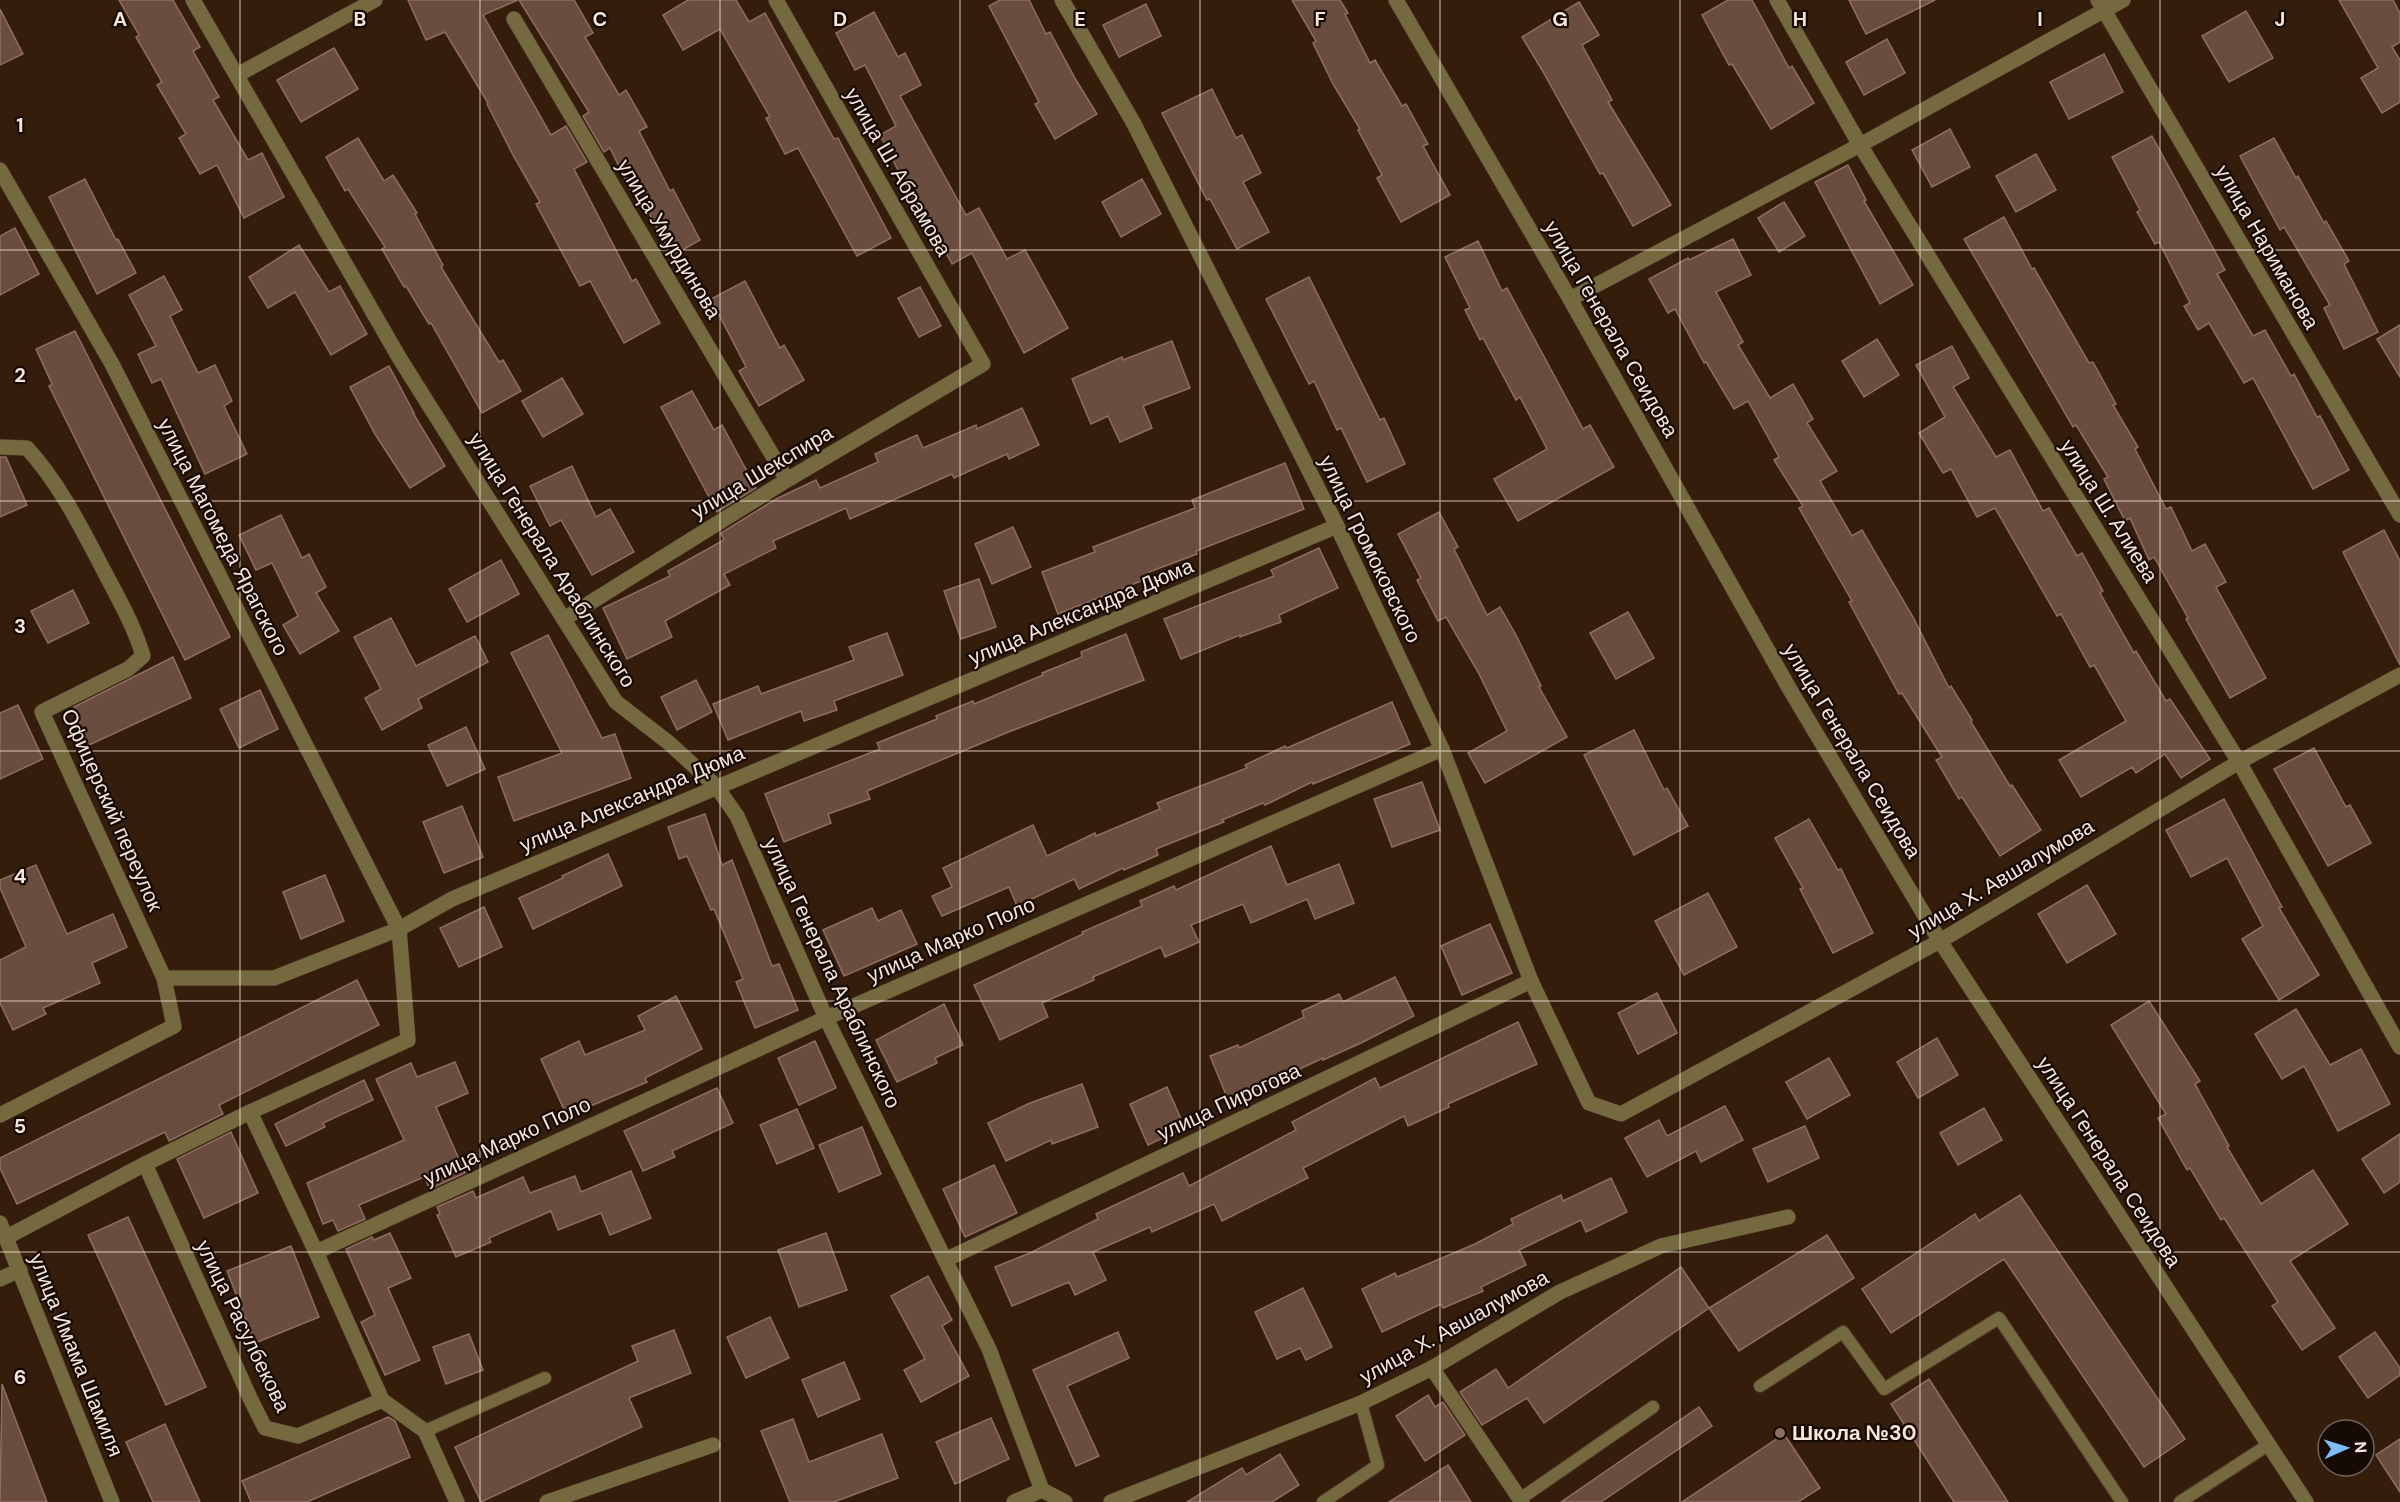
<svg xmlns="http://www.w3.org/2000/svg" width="2400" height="1502" font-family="'DM Sans',sans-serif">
  <rect width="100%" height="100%" fill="#351d0c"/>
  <g fill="#6b4d3f" stroke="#8e6e5f" stroke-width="1.5">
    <polygon points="119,0 173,0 200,47 193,51 219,97 213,100 248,160 262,153 284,197 244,218 217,165 200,174 179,138 186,134 157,85 162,82 136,37 139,35"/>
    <polygon points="408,0 518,0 483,15 551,135 566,126 587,162 574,169 632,281 636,279 660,323 624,343 590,281 580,286 536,204 540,202 514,157 487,104 488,103 445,32 426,40"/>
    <polygon points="519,0 574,0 593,33 585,37 619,95 626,90 647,127 639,131 670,191 673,189 700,240 672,256 635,187 630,189 610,148 604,152 583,116 589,112"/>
    <polygon points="688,0 736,0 749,22 765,13 834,139 838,138 891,238 857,256 798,148 785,154 766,118 770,117 720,29 683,50 663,15"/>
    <polygon points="1000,0 1029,0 1046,34 1050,32 1076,80 1097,114 1055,139 1035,104 1039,102 989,6"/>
    <polygon points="1292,0 1340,0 1348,13 1345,14 1370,63 1375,60 1402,106 1406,104 1428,144 1423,146 1450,195 1401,222 1377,178 1382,175 1358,130 1360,129 1333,84 1313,43 1316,41"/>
    <polygon points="1728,0 1752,0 1789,68 1792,66 1814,103 1771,129 1732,64 1729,65 1702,15"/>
    <polygon points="1849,0 1935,0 1866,34"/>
    <polygon points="2339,0 2393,0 2400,13 2400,42 2392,47 2400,60 2400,102 2382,113 2361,78 2378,68"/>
    <polygon points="1579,2 1599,35 1582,45 1612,100 1608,102 1671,205 1633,226 1603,173 1600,174 1542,70 1522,37"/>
    <polygon points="1146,4 1161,36 1119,57 1103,25"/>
    <polygon points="0,9 23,54 0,65"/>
    <polygon points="2246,11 2273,58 2229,82 2202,36"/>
    <polygon points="874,12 898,57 905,53 921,85 900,96 966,215 979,208 1007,259 1025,250 1068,328 1024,353 972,253 952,264 920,205 917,207 880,135 896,126 865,65 855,70 836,33"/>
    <polygon points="1887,39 1905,73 1864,95 1846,62"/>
    <polygon points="334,48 358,89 301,122 277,80"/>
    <polygon points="2104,54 2123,92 2069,119 2050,82"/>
    <polygon points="1212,89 1236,138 1242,135 1261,173 1243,182 1269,232 1237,249 1210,199 1207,200 1162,113"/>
    <polygon points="1950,129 1970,167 1932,187 1912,150"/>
    <polygon points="2152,136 2225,270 2217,274 2253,336 2265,330 2291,376 2294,374 2317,417 2320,416 2349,470 2313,489 2253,378 2244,383 2209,323 2198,330 2184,306 2190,303 2159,242 2155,244 2137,212 2140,210 2112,157"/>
    <polygon points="358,138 384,181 393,175 417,213 415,214 443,265 441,267 499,362 503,360 521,391 482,413 431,323 429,324 406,286 404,287 382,249 385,247 348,189 345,191 326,157"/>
    <polygon points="2274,138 2296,178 2298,176 2324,223 2326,221 2349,261 2344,264 2378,332 2344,349 2324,308 2330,305 2284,227 2280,230 2240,156"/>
    <polygon points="2036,154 2056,190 2016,212 1996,176"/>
    <polygon points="1848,165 1866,200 1864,201 1913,285 1880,304 1815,182"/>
    <polygon points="85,179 116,240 118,239 136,273 97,294 49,197"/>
    <polygon points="1142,179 1161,214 1121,237 1102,202"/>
    <polygon points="1784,202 1805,236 1779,252 1758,218"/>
    <polygon points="2004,217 2032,269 2034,268 2089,363 2093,362 2116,404 2113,405 2138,447 2135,449 2166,509 2171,507 2192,551 2205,544 2226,582 2216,587 2266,678 2230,698 2186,619 2188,618 2154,557 2149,560 2130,518 2125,521 2104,479 2108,477 2076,425 2073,427 1964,239"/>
    <polygon points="15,228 39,274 0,295 0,236"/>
    <polygon points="1733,239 1751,275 1716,292 1743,342 1738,345 1770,398 1793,384 1813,419 1807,423 1837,471 1820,481 1852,536 1862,530 1913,617 1949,688 1951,686 1972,720 1971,722 2010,786 2012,785 2041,830 2000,856 1962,797 1959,799 1936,760 1942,757 1902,693 1899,694 1849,602 1852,601 1799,508 1803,506 1774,460 1779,457 1748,401 1734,409 1706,362 1704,363 1675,309 1668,313 1649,279 1688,258 1689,260"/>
    <polygon points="1478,241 1502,291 1507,288 1583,429 1590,425 1614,467 1518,521 1494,479 1547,449 1520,397 1516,400 1483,338 1480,340 1465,310 1470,308 1445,257"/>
    <polygon points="299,245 329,292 340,286 367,334 331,355 295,292 268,308 249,277"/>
    <polygon points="164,276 182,310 170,316 198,373 215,365 232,401 224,406 247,454 205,474 161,379 152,383 138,354 156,346 129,295"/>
    <polygon points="1309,277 1380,420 1384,418 1405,464 1367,482 1341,428 1337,430 1314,381 1309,384 1266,299"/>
    <polygon points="745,281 780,348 784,345 804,380 759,406 739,371 746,367 711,299"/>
    <polygon points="920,287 941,326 919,337 898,298"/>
    <polygon points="2400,325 2400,377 2377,339"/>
    <polygon points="75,331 230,637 185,660 49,386 52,384 36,349"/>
    <polygon points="1877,339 1899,375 1864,397 1842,361"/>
    <polygon points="1172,341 1190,388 1143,406 1152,428 1120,442 1108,416 1091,424 1072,379 1122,357 1123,360"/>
    <polygon points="1952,346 1969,378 1953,387 1996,457 2010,450 2043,511 2049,508 2077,556 2082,553 2103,591 2100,593 2134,653 2136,651 2166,701 2170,699 2210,759 2181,778 2165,754 2136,773 2132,767 2081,797 2059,760 2126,721 2094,665 2090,667 2061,614 2057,616 1995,508 1977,517 1951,469 1943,473 1919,433 1945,417 1916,365"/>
    <polygon points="389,366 414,413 413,413 445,466 410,488 375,434 350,387"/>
    <polygon points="562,378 583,414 543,437 522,401"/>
    <polygon points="692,391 714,430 722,425 756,488 717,512 661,407"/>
    <polygon points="1022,408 1039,445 1009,459 1007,454 954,478 952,474 850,519 846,508 773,541 776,548 724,574 730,585 665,621 672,637 627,659 603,608 670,576 668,571 724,540 721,533 776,499 816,480 820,488 878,462 875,454 917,435 923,448 976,425 977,429"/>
    <polygon points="0,457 6,457 27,505 0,517"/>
    <polygon points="1285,463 1304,509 1196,551 1197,554 1149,572 1151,577 1058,614 1042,572 1095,552 1093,547 1195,508 1192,500"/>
    <polygon points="572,466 596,517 610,509 634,552 592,575 561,520 550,526 530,486"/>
    <polygon points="1439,512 1458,547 1454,549 1487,615 1500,607 1516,635 1541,686 1539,687 1567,737 1485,783 1468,753 1507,731 1478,672 1446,617 1438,621 1417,580 1421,578 1398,534"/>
    <polygon points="281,515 302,558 309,554 326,587 316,593 339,631 300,654 283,625 298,616 272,563 256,570 239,535"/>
    <polygon points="1013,527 1031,567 992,584 975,544"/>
    <polygon points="2384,530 2400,561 2400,665 2343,552"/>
    <polygon points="1319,548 1338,588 1279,615 1281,622 1240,637 1240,635 1181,659 1164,619 1274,576 1271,570"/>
    <polygon points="501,560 519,594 467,622 449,589"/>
    <polygon points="979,579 996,627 961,639 944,591"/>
    <polygon points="73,590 89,623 48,643 31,611"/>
    <polygon points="1628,612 1654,658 1616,679 1590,633"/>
    <polygon points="391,618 416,666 475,636 488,662 418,699 422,708 382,730 365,698 381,689 354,637"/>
    <polygon points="887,633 903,675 834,701 837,710 804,721 801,711 728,740 713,704 758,686 761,694 854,660 849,647"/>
    <polygon points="1126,634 1144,680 1006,733 867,791 870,799 828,814 831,823 784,842 765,794 880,749 877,743 937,719 936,716 973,701 974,704 1043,675 1042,673 1082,657 1081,652"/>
    <polygon points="548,635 602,738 615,734 631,778 514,821 498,777 562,753 511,653"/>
    <polygon points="173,657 191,698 87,746 74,707"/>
    <polygon points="696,680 712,712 677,730 661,697"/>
    <polygon points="260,690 278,729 239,748 220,709"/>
    <polygon points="1392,702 1410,744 1313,784 1312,782 1265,805 1263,803 1222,820 1224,822 1156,849 1158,855 1124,870 1123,868 1079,889 1074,879 1017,906 1009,887 942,916 932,896 952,887 943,868 1033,825 1047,856 1095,833 1096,836 1160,809 1157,803 1247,768 1245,765 1285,746 1287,748"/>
    <polygon points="18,705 43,759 0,779 0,713"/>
    <polygon points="466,727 485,769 447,786 428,745"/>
    <polygon points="1634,730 1664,790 1667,788 1688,826 1634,855 1584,755"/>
    <polygon points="2314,748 2346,807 2350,805 2371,843 2328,866 2274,769"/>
    <polygon points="1422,782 1440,830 1392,847 1374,799"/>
    <polygon points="2224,799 2282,907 2279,908 2319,975 2279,1000 2242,939 2263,926 2227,858 2191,877 2166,830"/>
    <polygon points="462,806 483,857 444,873 423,822"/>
    <polygon points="705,814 722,865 732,860 772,966 779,964 798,1010 755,1028 736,982 743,979 714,909 711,910 687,856 679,859 668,827"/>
    <polygon points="1809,819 1838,870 1841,869 1873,933 1833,953 1800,889 1803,888 1775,838"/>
    <polygon points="1271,846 1287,885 1339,864 1354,903 1315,919 1307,899 1251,923 1243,904 1191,925 1199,942 1165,957 1161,947 1093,977 1094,980 1042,1003 1048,1017 1000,1040 974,985 1083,934 1082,932 1142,906 1140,901 1174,886 1176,890"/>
    <polygon points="608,854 622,886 533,929 519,898 563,878 562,876"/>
    <polygon points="36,865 67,934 113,914 127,947 92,963 100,983 43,1008 46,1014 13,1030 0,1003 0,960 26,947 0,888 0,880"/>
    <polygon points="325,875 344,921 301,939 283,892"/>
    <polygon points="2087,885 2116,934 2067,963 2038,914"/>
    <polygon points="1708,893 1737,947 1684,975 1655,921"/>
    <polygon points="484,907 502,947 459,967 440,928"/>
    <polygon points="872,908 878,921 901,910 917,944 844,976 823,930"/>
    <polygon points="1490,924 1512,973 1462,995 1441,946"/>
    <polygon points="1395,977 1414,1016 1361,1043 1323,1060 1323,1058 1229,1102 1210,1056 1238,1045 1239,1048 1304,1017 1302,1011 1339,994 1343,1002"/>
    <polygon points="357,980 379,1025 219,1105 223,1114 169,1141 165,1132 17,1204 0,1168 0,1158"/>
    <polygon points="1657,993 1677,1033 1638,1054 1618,1013"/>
    <polygon points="676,996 702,1049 645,1078 647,1082 567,1116 541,1059 579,1041 585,1055 645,1030 638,1016"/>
    <polygon points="2149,1001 2200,1081 2195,1084 2229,1146 2227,1147 2261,1204 2313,1170 2348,1224 2290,1261 2335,1328 2302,1350 2272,1306 2278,1302 2224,1218 2221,1220 2190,1168 2187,1170 2158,1118 2166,1114 2111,1025"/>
    <polygon points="944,1004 963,1045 935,1058 937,1063 897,1082 876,1040"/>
    <polygon points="2296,1009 2330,1065 2361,1049 2390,1104 2338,1131 2304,1066 2282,1079 2255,1034"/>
    <polygon points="1518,1022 1537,1064 1448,1104 1449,1107 1408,1126 1404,1116 1303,1168 1308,1178 1222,1221 1214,1204 1152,1232 1150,1227 1093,1252 1106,1280 1075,1295 1069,1282 1012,1306 995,1267 1030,1253 1098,1219 1096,1214 1183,1173 1189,1186 1296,1130 1292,1122 1375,1078 1380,1088"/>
    <polygon points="1937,1038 1958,1075 1918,1098 1897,1062"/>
    <polygon points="815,1041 836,1088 799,1105 778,1058"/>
    <polygon points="1829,1058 1850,1095 1807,1119 1786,1082"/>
    <polygon points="455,1062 468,1093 436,1107 465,1173 430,1189 424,1177 359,1205 365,1219 338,1231 333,1220 323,1224 307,1183 404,1140 376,1079 411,1063 417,1077"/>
    <polygon points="364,1080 373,1100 323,1123 325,1127 286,1146 275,1124"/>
    <polygon points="1082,1084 1098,1127 1052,1144 1051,1140 1006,1161 988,1123 1030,1103"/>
    <polygon points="1167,1087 1185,1128 1148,1145 1130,1104"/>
    <polygon points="717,1088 733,1123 672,1151 675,1157 643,1171 624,1131"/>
    <polygon points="1725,1106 1743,1140 1701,1162 1696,1151 1647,1177 1625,1138 1659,1120 1667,1136"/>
    <polygon points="1984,1108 2002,1140 1958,1165 1940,1133"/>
    <polygon points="797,1109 814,1148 777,1164 760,1125"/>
    <polygon points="1805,1126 1819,1158 1768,1182 1753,1149"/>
    <polygon points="862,1127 881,1174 839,1192 819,1145"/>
    <polygon points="231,1132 258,1193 204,1218 177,1159"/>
    <polygon points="2400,1134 2400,1182 2384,1193 2362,1159"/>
    <polygon points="994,1165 1017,1213 965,1237 943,1189"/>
    <polygon points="631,1171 651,1218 610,1235 601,1213 558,1230 551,1211 489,1238 491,1242 456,1257 437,1215 440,1214 437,1207 473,1191 476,1198 523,1177 530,1193 575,1176 581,1192"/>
    <polygon points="1611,1178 1627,1212 1586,1232 1581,1220 1519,1250 1526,1265 1481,1287 1483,1291 1443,1308 1441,1304 1382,1332 1362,1289 1395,1273 1397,1277 1475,1244 1513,1224 1511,1219 1561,1195 1563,1201"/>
    <polygon points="2020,1195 2185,1439 2144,1467 2004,1259 1891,1333 1862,1289 1975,1214 1979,1221"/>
    <polygon points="128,1217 206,1387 166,1405 88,1235"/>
    <polygon points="390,1233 411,1278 388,1288 420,1360 385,1375 361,1322 375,1315 346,1249 372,1237 374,1240"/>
    <polygon points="826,1233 847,1290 799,1307 778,1250"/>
    <polygon points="1827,1235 1854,1278 1739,1351 1709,1308"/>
    <polygon points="291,1246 319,1317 255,1343 227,1271"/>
    <polygon points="1681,1267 1709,1308 1544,1423 1527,1398 1482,1425 1460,1392 1496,1369 1508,1388"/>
    <polygon points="928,1276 952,1320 942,1326 969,1376 921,1402 904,1370 925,1359 891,1296"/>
    <polygon points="1303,1288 1332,1347 1306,1360 1300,1348 1277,1359 1255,1312"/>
    <polygon points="770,1317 789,1358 746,1378 727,1337"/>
    <polygon points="674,1330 691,1373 629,1398 642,1427 481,1502 455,1447 638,1361 632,1346"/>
    <polygon points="1118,1332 1129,1358 1067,1386 1099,1456 1076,1466 1033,1370"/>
    <polygon points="2375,1332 2400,1368 2400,1375 2368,1398 2339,1357"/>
    <polygon points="469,1334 483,1370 446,1384 433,1347"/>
    <polygon points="844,1362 860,1399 818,1417 802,1380"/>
    <polygon points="1929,1379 2008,1502 1954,1502 1891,1404"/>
    <polygon points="2,1384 29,1455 47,1502 0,1502"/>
    <polygon points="1428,1395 1435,1407 1443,1402 1465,1435 1425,1461 1396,1416"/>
    <polygon points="1699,1407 1712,1426 1601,1502 1561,1502"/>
    <polygon points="388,1417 395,1421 410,1457 307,1502 251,1502 242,1481"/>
    <polygon points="991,1418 1009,1459 955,1484 936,1442"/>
    <polygon points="793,1419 809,1462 882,1434 898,1478 834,1502 790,1502 761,1431"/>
    <polygon points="165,1424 200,1502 153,1502 126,1442"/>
    <polygon points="1784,1434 1820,1488 1798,1502 1682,1502"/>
    <polygon points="2400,1439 2400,1492 2376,1455"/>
    <polygon points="1280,1454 1299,1485 1272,1502 1187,1502 1242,1468 1246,1475"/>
    <polygon points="1448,1465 1471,1502 1389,1502"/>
  </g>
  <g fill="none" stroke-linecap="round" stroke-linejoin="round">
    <g stroke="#503929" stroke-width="14">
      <g id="service">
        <polyline points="1760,1386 1843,1332 1884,1389 1999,1318 2122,1502"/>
        <polyline points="425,1431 545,1378"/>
        <polyline points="1520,1499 1653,1407"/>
        <polyline points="1323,1502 1378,1465 1361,1403"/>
        <polyline points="2180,1502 2268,1445"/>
      </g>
    </g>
    <g stroke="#503929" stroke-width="16">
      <g id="minor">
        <polyline points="193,0 400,359 616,702 669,743 716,786 737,816 826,1018 989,1349 1042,1490"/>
        <polyline points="1062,0 1133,122 1337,526 1442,749 1531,981 1589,1103 1621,1114 1940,941 2239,762 2400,675"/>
        <polyline points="1777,0 1860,145 2239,762 2400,1047"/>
        <polyline points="2098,0 2400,515"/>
        <polyline points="514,19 787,480"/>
        <polyline points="237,75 375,0"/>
        <polyline points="0,170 112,364 399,929 408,1040 250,1112 145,1164 7,1237"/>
        <polyline points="1570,299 1860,145 2123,0"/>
        <path d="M0,447L27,448C59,483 81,527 103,569C118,598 134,625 143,656L128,669L42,712L164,978"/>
        <polyline points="564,619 787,480 983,364 776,0"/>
        <polyline points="250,1112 316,1252 382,1400"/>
        <polyline points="0,1115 174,1026 164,978 274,978 399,929 452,899 1337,526"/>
        <polyline points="145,1164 250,1398 265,1428 298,1436 382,1400 425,1431 457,1502"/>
        <polyline points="0,1223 112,1502"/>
        <polyline points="316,1252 826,1018 1442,749"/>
        <polyline points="945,1260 1531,981"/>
        <polyline points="0,1279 20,1270"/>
        <polyline points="1432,1368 1522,1502"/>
        <polyline points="547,1502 713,1445"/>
        <polyline points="1014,1502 1042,1490 1065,1502"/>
        <polyline points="1111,1502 1361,1403 1432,1368 1560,1292 1661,1246 1788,1217"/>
      </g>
    </g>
    <g stroke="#503929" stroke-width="16">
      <polyline id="tertiary" points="1396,0 1570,299 1789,688 1940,941 2306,1502"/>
    </g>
    <use href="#service" stroke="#756a3f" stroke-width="12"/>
    <use href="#minor" stroke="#756a3f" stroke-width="15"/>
    <use href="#tertiary" stroke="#756a3f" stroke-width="15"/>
  </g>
  <path fill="none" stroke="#f6e5db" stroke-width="1.5" stroke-opacity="0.55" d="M240,0V1502M480,0V1502M720,0V1502M960,0V1502M1200,0V1502M1440,0V1502M1680,0V1502M1920,0V1502M2160,0V1502M0,250H2400M0,501H2400M0,751H2400M0,1001H2400M0,1252H2400"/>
  <circle fill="#8d6e63" stroke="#150a04" stroke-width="2" cx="1780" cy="1433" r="6"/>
  <g text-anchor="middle" stroke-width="4.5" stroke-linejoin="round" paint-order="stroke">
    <g font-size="21" fill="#f6e5db" stroke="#150a04">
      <text transform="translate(898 172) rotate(60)" y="7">улица Ш. Абрамова</text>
      <text transform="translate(669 239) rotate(59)" y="7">улица Умурдинова</text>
      <text transform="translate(2267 247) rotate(60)" y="7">улица Нариманова</text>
      <text transform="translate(1611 329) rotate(60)" y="7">улица Генерала Сеидова</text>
      <text transform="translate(762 472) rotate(-31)" y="7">улица Шекспира</text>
      <text transform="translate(2109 511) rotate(58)" y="7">улица Ш. Алиева</text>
      <text transform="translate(223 537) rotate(63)" y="7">улица Магомеда Ярагского</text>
      <text transform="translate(1370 549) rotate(64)" y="7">улица Громоковского</text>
      <text transform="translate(552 560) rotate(58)" y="7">улица Генерала Араблинского</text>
      <text transform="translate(1081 612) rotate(-23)" y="7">улица Александра Дюма</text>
      <text transform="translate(1852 751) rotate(59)" y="7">улица Генерала Сеидова</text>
      <text transform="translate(632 799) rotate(-23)" y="7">улица Александра Дюма</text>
      <text transform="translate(112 810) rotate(66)" y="7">Офицерский переулок</text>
      <text transform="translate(2001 879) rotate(-31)" y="7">улица Х. Авшалумова</text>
      <text transform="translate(951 940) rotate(-24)" y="7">улица Марко Поло</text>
      <text transform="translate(832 973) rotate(65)" y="7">улица Генерала Араблинского</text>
      <text transform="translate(1229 1102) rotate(-25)" y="7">улица Пирогова</text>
      <text transform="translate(507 1141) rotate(-25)" y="7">улица Марко Поло</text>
      <text transform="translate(2109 1162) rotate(57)" y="7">улица Генерала Сеидова</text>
      <text transform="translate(243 1326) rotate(64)" y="7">улица Расулбекова</text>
      <text transform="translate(1454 1327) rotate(-29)" y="7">улица Х. Авшалумова</text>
      <text transform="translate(76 1355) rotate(68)" y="7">улица Имама Шамиля</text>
    </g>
    <g font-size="21" font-weight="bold" fill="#f6e5db" stroke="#150a04" text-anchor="start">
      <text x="1792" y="1440">Школа №30</text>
    </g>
  </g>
  <g font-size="20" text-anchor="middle" font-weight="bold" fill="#f6e5db" stroke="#150a04" stroke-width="4.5" stroke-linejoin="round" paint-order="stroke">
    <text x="120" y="26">A</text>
    <text x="360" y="26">B</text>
    <text x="600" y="26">C</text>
    <text x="840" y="26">D</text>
    <text x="1080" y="26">E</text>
    <text x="1320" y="26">F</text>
    <text x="1560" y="26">G</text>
    <text x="1800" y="26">H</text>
    <text x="2040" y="26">I</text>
    <text x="2280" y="26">J</text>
    <text x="20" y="132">1</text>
    <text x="20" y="382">2</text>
    <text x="20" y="633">3</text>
    <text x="20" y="883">4</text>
    <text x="20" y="1133">5</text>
    <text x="20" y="1384">6</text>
  </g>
  <g transform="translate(2346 1448) rotate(87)"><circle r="28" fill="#150a04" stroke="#6f625a" stroke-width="1.5"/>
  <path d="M0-4.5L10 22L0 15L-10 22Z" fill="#7fbdfa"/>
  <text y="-9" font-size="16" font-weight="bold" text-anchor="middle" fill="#f6e5db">N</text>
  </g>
</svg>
